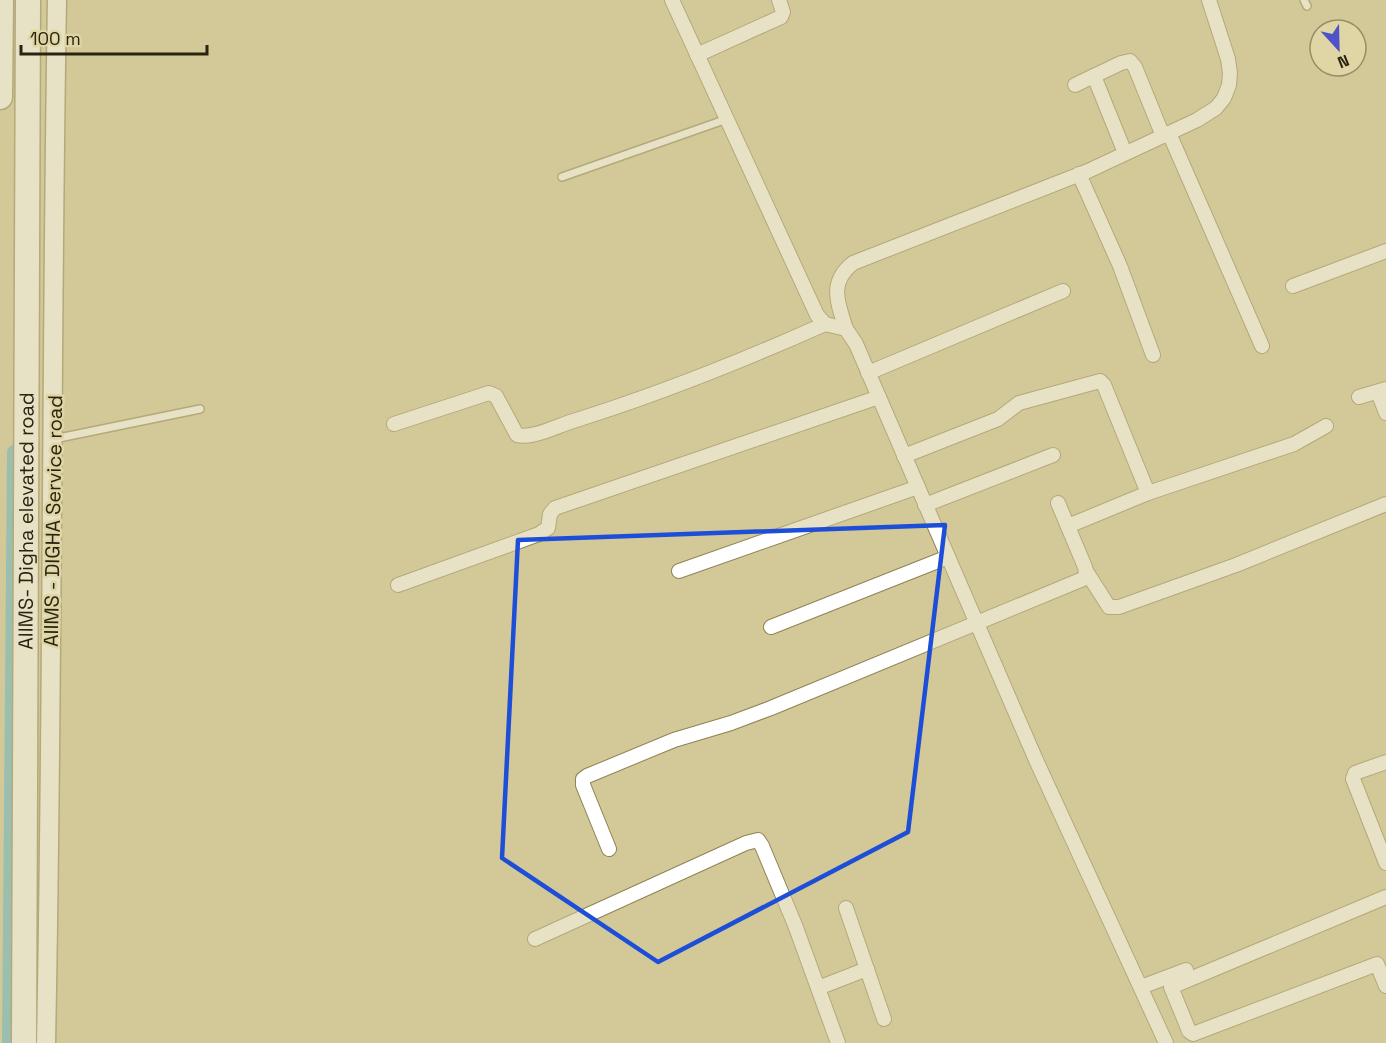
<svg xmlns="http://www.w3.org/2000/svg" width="1386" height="1043" font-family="'Space Grotesk',sans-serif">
  <rect width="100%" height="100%" fill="#d3c897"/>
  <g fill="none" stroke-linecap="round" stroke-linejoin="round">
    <polyline stroke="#56b4cd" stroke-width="14" points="9,1043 14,452"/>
    <g stroke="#8d8354" stroke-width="10">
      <g id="lane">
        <polyline points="1304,0 1307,6"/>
        <polyline points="562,177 727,119"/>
        <polyline points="54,439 200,409"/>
      </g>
    </g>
    <g stroke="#8d8354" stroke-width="16">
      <g id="street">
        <polyline points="672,0 817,315 825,324 846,329 856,344 1036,760 1166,1043"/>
        <polyline points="697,55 781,17 783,12 779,0"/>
        <polyline points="1094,76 1125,153"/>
        <polyline points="1075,85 1121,63 1130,61 1135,67 1163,136"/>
        <polyline points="1169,133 1262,346"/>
        <polyline points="1079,174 1120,266 1153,355"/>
        <polyline points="1293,286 1386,251"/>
        <path d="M846,329C838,303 828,283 853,263L1088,171L1197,120L1216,108L1224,98L1229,85L1230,73L1228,59L1209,0"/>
        <polyline points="868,373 1063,291"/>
        <polyline points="1378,392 1386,413"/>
        <polyline points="1359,397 1386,389"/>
        <path d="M394,424L489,393L496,396L517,435C532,439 555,427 570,422C657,395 742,361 825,324"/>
        <polyline points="904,456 998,419 1019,403 1100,381 1104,385 1148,493"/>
        <polyline points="925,505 1053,455"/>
        <polyline points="1068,526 1148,493 1294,444 1326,426"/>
        <polyline points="679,571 918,487"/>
        <polyline points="1086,571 1109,607 1119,607 1236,565 1386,504"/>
        <polyline points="398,585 539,534 548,528 550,514 555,508 879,397"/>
        <polyline points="771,627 948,557"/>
        <polyline points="1386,762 1355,773 1353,779 1386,863"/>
        <polyline points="609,849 583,785 583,779 587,776 674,740 731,723 771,708 1083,579 1086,574 1085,567 1058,503"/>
        <polyline points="1386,897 1171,987 1189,1031 1193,1034 1377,964 1386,986"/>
        <polyline points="846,908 884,1019"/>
        <polyline points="535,939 746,843 758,840 762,846 795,925 838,1043"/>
        <polyline points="1141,987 1186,970"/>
        <polyline points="818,988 867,969"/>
      </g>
    </g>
    <g stroke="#8d8354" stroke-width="21">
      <path id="secondary" d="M46,1043C53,695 51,348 57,0"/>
    </g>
    <g stroke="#8d8354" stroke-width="27">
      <g id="highway">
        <polyline points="0,97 1,0"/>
        <path id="s1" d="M24,1043L28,0"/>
      </g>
    </g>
    <use href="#lane" stroke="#fff" stroke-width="7"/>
    <use href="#street" stroke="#fff" stroke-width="14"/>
    <use href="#secondary" stroke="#fff" stroke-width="18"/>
    <use href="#highway" stroke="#fff" stroke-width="24"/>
  </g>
  <path d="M0 0H1386V1043H0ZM945,525L908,832L658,962L502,858L518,540Z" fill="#d3c897" fill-opacity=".55" fill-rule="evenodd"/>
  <path fill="none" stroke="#1d4ed8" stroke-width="4.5" stroke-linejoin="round" d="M945,525L908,832L658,962L502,858L518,540Z"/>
  <g text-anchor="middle" stroke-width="5" stroke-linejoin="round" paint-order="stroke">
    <g font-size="20" fill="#292411" stroke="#e0d5a4">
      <text transform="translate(53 521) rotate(-89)" y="7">AIIMS - DIGHA Service road</text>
      <text dy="7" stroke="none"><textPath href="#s1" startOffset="522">AIIMS- Digha elevated road</textPath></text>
    </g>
  </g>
  <g transform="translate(1338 48) rotate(158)"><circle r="28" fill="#e0d5a4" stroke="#978e69" stroke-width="1.5"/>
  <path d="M0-4.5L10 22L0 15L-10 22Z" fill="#5052c9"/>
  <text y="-9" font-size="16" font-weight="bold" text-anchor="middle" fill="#292411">N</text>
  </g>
  <path d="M21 45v9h186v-9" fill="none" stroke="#292411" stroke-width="3"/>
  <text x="30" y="45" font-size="18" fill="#292411" stroke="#e0d5a4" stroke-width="4.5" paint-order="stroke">100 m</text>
</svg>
